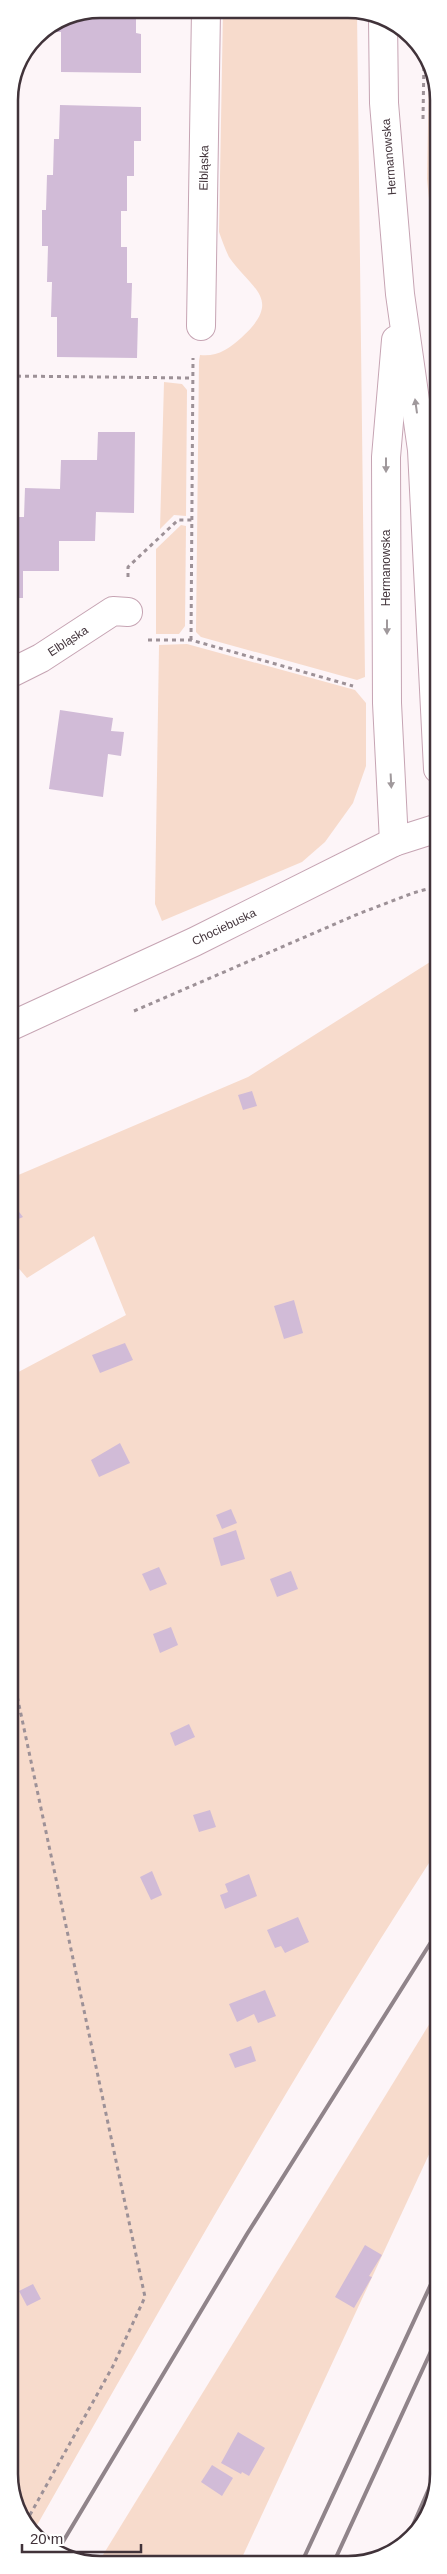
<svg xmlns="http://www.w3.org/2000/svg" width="447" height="2574" font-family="Helvetica,sans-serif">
  <rect width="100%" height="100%" fill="#fdf5f8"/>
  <g fill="#f7dbcc">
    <path d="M223,10L357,12L365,677L357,680L201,637L196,632L199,361L200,355C217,357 229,349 241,338C284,299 252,290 229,257C225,249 222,240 219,232Z"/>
    <polygon points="429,70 438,88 438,292 427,179"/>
    <polygon points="164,382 182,384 187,390 186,516 174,515 160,529"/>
    <polygon points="181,525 186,526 185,626 179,634 156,634 156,549"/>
    <polygon points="187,644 355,690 366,703 366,766 353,803 325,842 302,862 162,921 155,904 159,645"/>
    <path d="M438,957V1849C293,2072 163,2304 32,2534L9,2486V1377L126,1315L94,1236L27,1278L9,1257V1179L248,1077Z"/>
    <polygon points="438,2010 438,2135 239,2564 98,2563"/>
  </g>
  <g fill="#d1bbd7">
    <polygon points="100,9 136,9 136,33 141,34 141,73 61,72 61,32 56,32 56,22 65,16"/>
    <polygon points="60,105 141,107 141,141 134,141 134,176 127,176 127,211 121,211 121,247 127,247 127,283 132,283 131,318 138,318 137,358 57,357 57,317 51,317 52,282 47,282 48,246 42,246 42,210 46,210 47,175 53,175 54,139 59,139"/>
    <polygon points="98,432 135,432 134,513 96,512 95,541 59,541 59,571 23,571 23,598 9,598 9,517 24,517 25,488 60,489 61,460 97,460"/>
    <polygon points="60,710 113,718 111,731 124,732 121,756 108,754 103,797 49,789"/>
    <polygon points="252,1091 257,1106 243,1110 238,1095"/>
    <polygon points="9,1199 23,1217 9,1223"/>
    <polygon points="294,1300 303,1333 284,1339 274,1306"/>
    <polygon points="125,1343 133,1360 100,1373 92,1355"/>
    <polygon points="120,1443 130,1463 99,1477 91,1460"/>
    <polygon points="231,1509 237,1523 222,1529 216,1515"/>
    <polygon points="236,1530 245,1559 221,1566 213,1538"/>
    <polygon points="159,1567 167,1584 150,1591 142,1574"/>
    <polygon points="291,1571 298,1589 277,1597 270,1579"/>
    <polygon points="171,1627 178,1645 160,1653 153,1634"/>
    <polygon points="189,1724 195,1737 175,1746 170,1733"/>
    <polygon points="210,1810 216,1827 199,1832 193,1815"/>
    <polygon points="152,1871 162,1895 151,1900 140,1877"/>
    <polygon points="249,1874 257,1896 225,1909 220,1895 228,1892 225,1884"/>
    <polygon points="298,1917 309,1942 285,1953 281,1946 275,1948 267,1930"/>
    <polygon points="265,1990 276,2016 258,2023 254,2014 237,2022 229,2004"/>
    <polygon points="251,2046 256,2061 235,2068 229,2054"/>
    <polygon points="9,2197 18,2216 9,2220"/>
    <polygon points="365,2245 382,2255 369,2276 372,2277 354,2308 335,2297"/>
    <polygon points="33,2284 41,2299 27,2306 19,2291"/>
    <polygon points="238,2432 265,2448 249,2476 242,2472 241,2474 221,2463"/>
    <polygon points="212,2465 233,2478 222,2496 201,2482"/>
  </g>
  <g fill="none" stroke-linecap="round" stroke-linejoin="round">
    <g stroke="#c6a4b3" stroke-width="30">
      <g id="minor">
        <polyline points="201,326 206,10"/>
        <polyline points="9,674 41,658 113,611 128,612"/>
      </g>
    </g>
    <g stroke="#c6a4b3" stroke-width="30">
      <g id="tertiary">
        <polyline points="383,19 384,103 400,294 422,450 438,769"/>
        <polyline points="394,842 387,703 386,457 396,340"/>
        <polyline points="9,1027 194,942 394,842 438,828"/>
      </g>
    </g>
    <g stroke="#9d9197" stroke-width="3" stroke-dasharray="4 4" stroke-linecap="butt">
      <polyline points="423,119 424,57"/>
      <polyline points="9,376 192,378"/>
      <polyline points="128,577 128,567 178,520 192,520"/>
      <polyline points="148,640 191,640 353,686"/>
      <polyline points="191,640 193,358"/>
      <polyline points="134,1011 358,914 413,893 438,886"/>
      <polyline points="9,1658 145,2297 113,2366 26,2522"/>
    </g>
    <use href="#minor" stroke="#fff" stroke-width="28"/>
    <use href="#tertiary" stroke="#fff" stroke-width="28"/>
    <g stroke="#90848a" stroke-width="4">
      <polyline points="407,2539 438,2468"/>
      <polyline points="58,2550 247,2234 438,1931"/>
      <polyline points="301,2564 438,2269"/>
      <polyline points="333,2564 438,2336"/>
    </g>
  </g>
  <defs><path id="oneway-solid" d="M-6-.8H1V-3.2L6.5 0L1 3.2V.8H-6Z" transform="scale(1.25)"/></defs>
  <g fill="#a0999c">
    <use href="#oneway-solid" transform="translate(416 406) rotate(-98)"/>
    <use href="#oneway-solid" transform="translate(386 465) rotate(90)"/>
    <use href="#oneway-solid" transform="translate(387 627) rotate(90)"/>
    <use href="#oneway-solid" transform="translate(391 781) rotate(87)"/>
  </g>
  <g text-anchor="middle" stroke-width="4" stroke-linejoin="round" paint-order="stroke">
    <g font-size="12" fill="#41333a" stroke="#fff">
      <text transform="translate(389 157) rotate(-95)" y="4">Hermanowska</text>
      <text transform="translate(204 168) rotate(-89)" y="4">Elbląska</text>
      <text transform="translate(386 568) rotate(-90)" y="4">Hermanowska</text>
      <text transform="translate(68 641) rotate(-33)" y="4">Elbląska</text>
      <text transform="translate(224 927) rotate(-26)" y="4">Chociebuska</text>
    </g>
  </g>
  <path d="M0 0H447V2574H0ZM100 18H348A82 82 0 0 1 430 100V2474A82 82 0 0 1 348 2556H100A82 82 0 0 1 18 2474V100A82 82 0 0 1 100 18Z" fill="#fff" fill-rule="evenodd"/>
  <path fill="none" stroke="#41333a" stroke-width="2.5" d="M100 18H348A82 82 0 0 1 430 100V2474A82 82 0 0 1 348 2556H100A82 82 0 0 1 18 2474V100A82 82 0 0 1 100 18Z"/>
  <path d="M22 2544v8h119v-8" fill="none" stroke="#41333a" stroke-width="2.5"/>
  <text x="30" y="2544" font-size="15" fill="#41333a" stroke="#ffffff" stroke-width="4" paint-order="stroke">20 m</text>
</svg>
